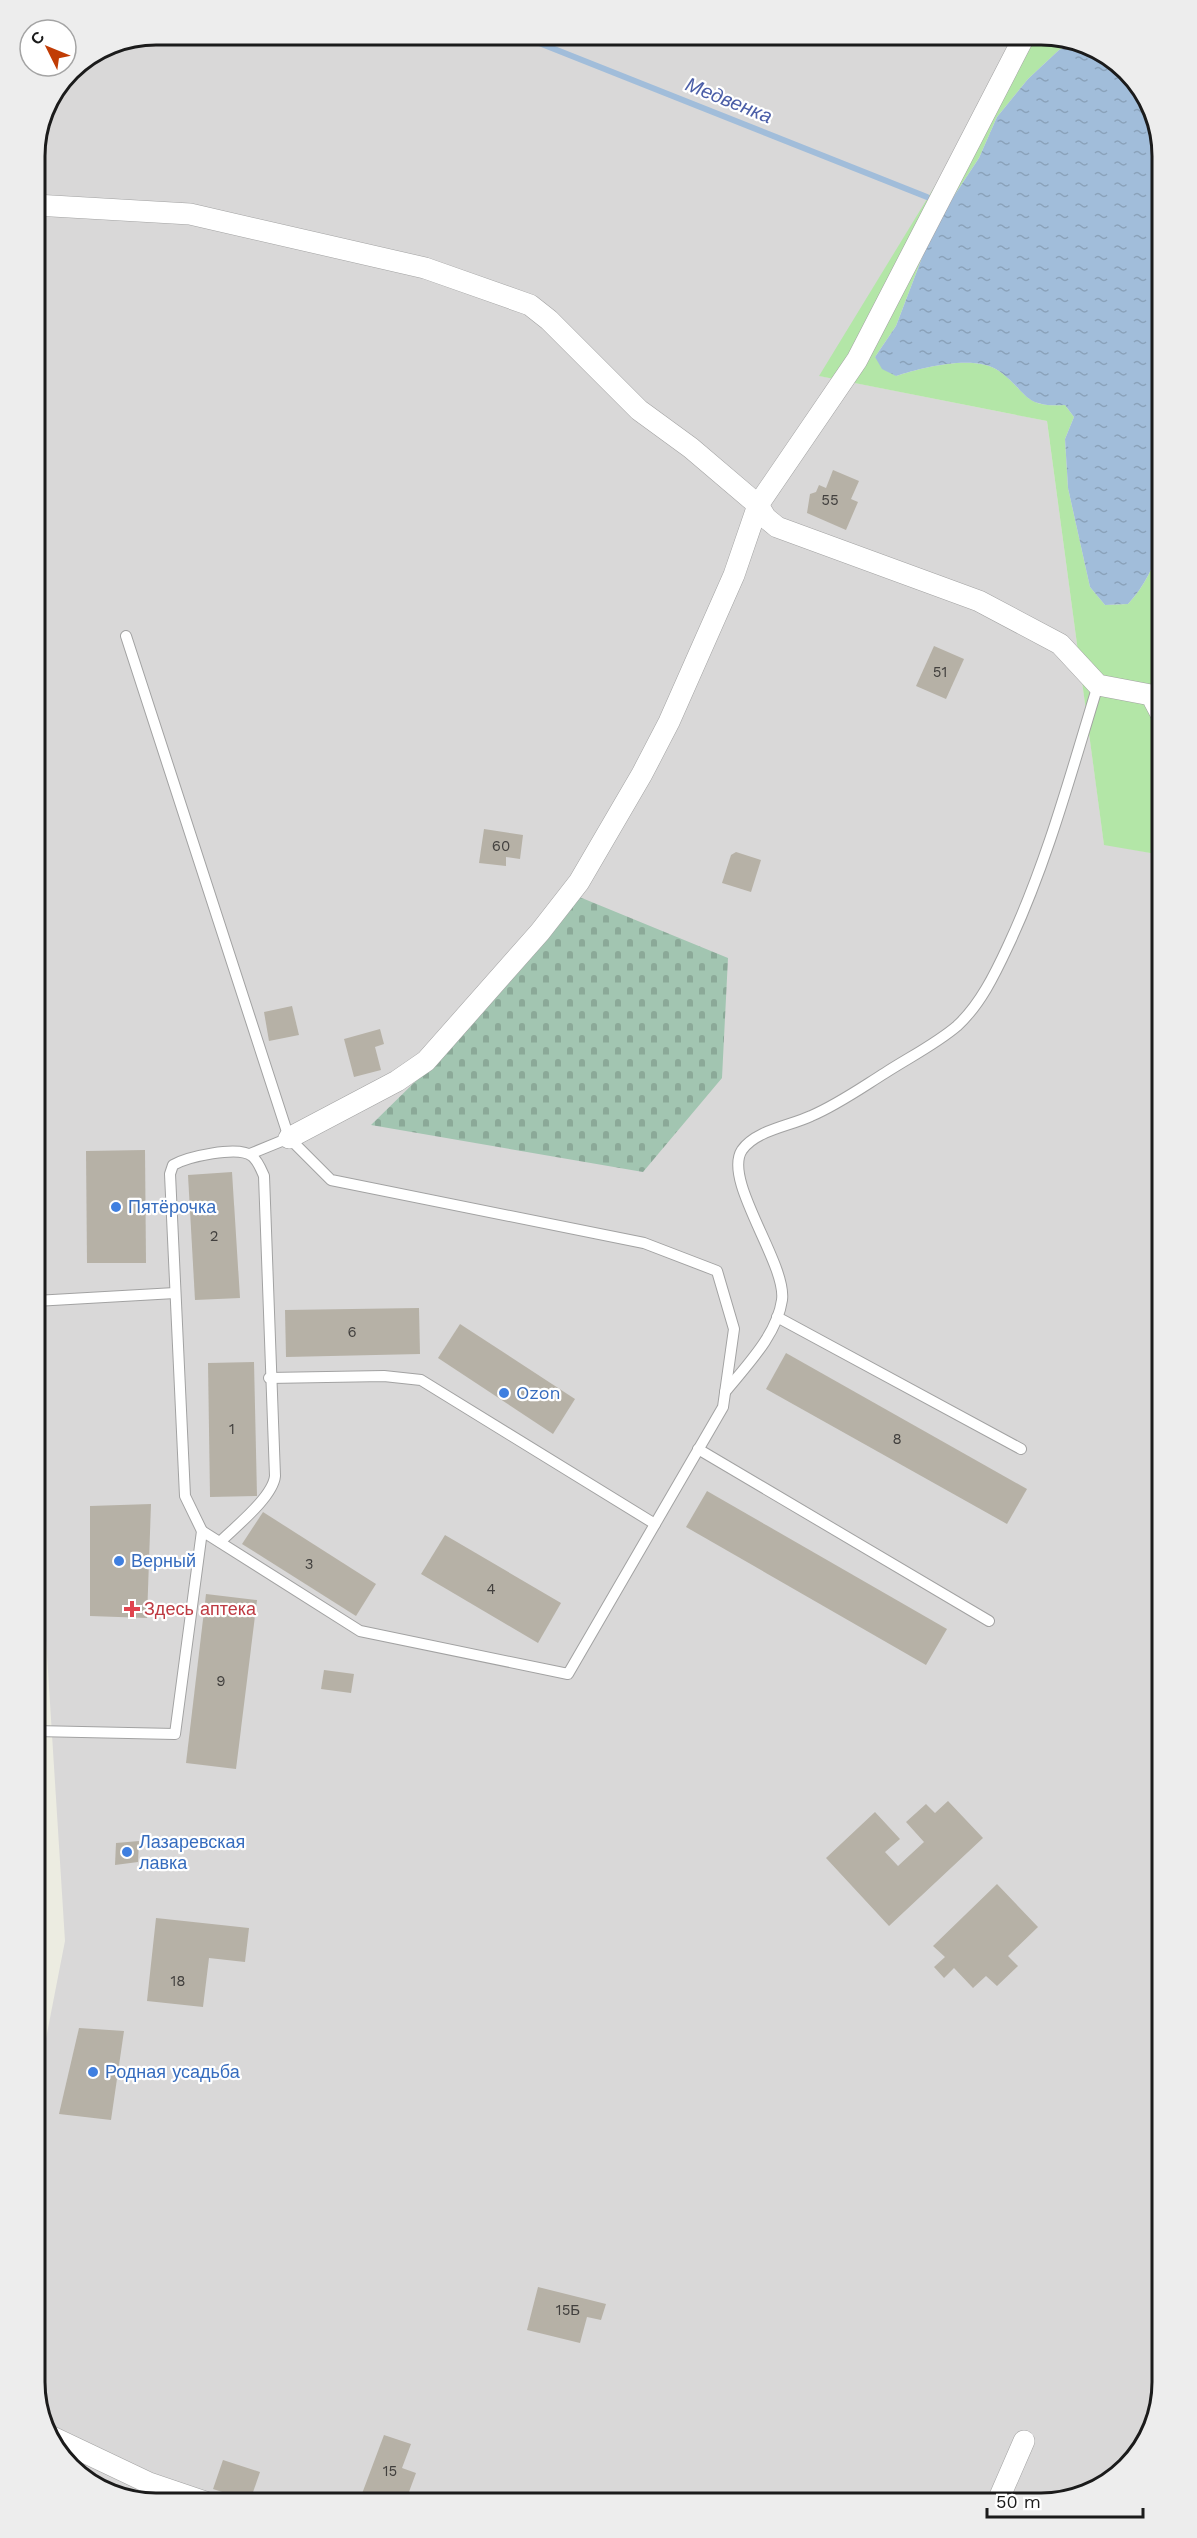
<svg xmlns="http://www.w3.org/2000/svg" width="1197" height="2538" font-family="'Work Sans',sans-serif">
  <defs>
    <pattern id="cemetery-stones" width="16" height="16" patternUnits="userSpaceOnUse" patternTransform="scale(1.5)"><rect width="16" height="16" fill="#a2c5b1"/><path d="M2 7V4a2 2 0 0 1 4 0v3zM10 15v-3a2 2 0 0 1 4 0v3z" fill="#8ba998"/></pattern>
    <pattern id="water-ripples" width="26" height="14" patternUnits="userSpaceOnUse" patternTransform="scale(1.5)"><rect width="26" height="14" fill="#a1bdda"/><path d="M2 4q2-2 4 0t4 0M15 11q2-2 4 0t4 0" fill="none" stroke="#8aa2ba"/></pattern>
  </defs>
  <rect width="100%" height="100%" fill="#ecece1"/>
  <polygon fill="#d9d8d8" points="156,35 1027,35 820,376 1047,421 1104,844 1162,855 1162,2383 1142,2450 1087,2494 1041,2503 148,2503 88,2483 44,2428 35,2382 35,2095 65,1941 35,1465 35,148 44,109 70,70 110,44"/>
  <polygon fill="url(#cemetery-stones)" points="577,896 728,958 722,1078 643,1172 371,1125 427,1070"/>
  <path fill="#b3e6a7" d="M1027,35H1050L1073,43L1059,50L1028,79L997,117L979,158L948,205L925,250L896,326L875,357L896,376C923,367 976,354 999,371C1028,392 1023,408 1065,405L1074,417L1065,439L1068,488L1090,587L1105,605L1128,604C1145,586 1154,565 1162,542V855L1104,845L1047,421L819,376Z"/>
  <path fill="url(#water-ripples)" d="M1073,43L1115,59L1153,110L1162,156V542C1154,565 1145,586 1128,604L1105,605L1090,587L1068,488L1065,439L1074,417L1065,405C1022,408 1028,392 999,371C976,354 923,367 896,376L882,369L875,357L896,326L925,250L948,205L979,158L997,117L1028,79L1059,50Z"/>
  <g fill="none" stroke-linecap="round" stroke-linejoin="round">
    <polyline stroke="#a1bdda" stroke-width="6" points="519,35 927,197"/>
  </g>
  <g fill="#b6b1a6">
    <polygon points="833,470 859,481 851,499 858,502 846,530 807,513 810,494 816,492 819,485 826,488"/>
    <polygon points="934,646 964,659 946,699 916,686"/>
    <polygon points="484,829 523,835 520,859 506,857 506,866 479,863"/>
    <polygon points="736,852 761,860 751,892 722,883 731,855"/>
    <polygon points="292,1006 299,1035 269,1041 264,1012"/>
    <polygon points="380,1029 384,1044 375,1047 381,1070 354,1077 344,1039"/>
    <polygon points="145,1150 146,1263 87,1263 86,1151"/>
    <polygon points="232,1172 240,1298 195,1300 188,1175"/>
    <polygon points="419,1308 420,1354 286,1357 285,1310"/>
    <polygon points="460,1324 575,1399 553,1434 438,1358"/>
    <polygon points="786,1353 1027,1489 1007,1524 766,1389"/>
    <polygon points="254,1362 257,1496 210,1497 208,1363"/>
    <polygon points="707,1491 947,1629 926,1665 686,1527"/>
    <polygon points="151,1504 147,1618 90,1616 90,1506"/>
    <polygon points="263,1512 376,1584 356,1616 242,1544"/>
    <polygon points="445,1535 561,1603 538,1643 421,1574"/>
    <polygon points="206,1594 257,1600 236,1769 186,1763"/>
    <polygon points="324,1670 354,1674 351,1693 321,1689"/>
    <polygon points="948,1801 983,1838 889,1926 826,1858 875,1812 900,1839 885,1852 898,1866 924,1842 906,1822 926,1804 935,1813"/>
    <polygon points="139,1841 138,1862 115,1865 116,1843"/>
    <polygon points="997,1884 1038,1927 1008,1956 1018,1966 997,1986 986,1976 973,1988 954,1968 944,1978 934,1967 945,1957 933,1946"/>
    <polygon points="156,1918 249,1928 245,1962 209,1958 203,2007 147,2001"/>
    <polygon points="79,2028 124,2031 111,2120 59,2114"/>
    <polygon points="538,2287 606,2304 601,2320 587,2317 580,2343 527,2330"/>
    <polygon points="384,2435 411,2444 402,2468 416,2473 406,2500 401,2499 399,2503 372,2503 360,2499"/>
    <polygon points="223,2460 260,2472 250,2501 213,2489"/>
  </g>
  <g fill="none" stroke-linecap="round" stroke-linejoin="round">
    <g stroke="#a2a2a2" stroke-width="12">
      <g id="service">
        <polyline points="250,1154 289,1138"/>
        <polyline points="35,1301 175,1293"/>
        <polyline points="777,1317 1021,1449"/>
        <polyline points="269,1378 384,1376 421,1380 655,1524"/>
        <path d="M725,1392C746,1366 777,1335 782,1300C787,1264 722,1180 742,1150C756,1130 790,1126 811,1116C837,1105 861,1088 885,1073C908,1058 936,1044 957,1026C980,1005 995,974 1008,946C1047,863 1071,773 1098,685"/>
        <polyline points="698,1449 989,1621"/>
        <path d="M202,1531L185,1496L170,1174L173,1165C187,1157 238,1145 252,1156C258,1161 261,1169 264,1176L275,1476C273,1497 235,1527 220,1542"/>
        <polyline points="35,1731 175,1734 202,1531 360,1631 568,1674 723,1407 734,1329 717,1271 644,1243 331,1180 289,1138 126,636"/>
      </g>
    </g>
    <g stroke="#a2a2a2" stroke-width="22">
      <g id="minor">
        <polyline points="35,205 190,214 425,268 530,305 549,320 639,410 691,448 758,505 766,518 777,527 979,601 1060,644 1098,685 1151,695 1162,716"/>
        <polyline points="289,1138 397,1081 426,1061 540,932 579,882 642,774 669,722 734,575 758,505 857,360 1025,35"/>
        <polyline points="50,2436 149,2483 208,2503"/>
        <polyline points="997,2503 1024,2441"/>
      </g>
    </g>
    <use href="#service" stroke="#fff" stroke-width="10"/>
    <use href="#minor" stroke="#fff" stroke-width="21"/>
  </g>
  <g fill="#3f7fe0" stroke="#fff" stroke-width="2">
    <circle cx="116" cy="1207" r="6"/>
    <circle cx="504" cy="1393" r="6"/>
    <circle cx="119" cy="1561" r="6"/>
    <circle cx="127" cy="1852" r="6"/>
    <circle cx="93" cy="2072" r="6"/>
  </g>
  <path fill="#e0444e" stroke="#fff" stroke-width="2" d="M129 1600h6v6h6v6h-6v6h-6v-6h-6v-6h6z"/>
  <g text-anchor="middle" stroke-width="4.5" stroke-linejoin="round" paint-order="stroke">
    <g font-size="15" fill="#42403e">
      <text x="830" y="505">55</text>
      <text x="940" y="677">51</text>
      <text x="501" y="851">60</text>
      <text x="214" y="1241">2</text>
      <text x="352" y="1337">6</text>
      <text x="232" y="1434">1</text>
      <text x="897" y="1444">8</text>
      <text x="309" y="1569">3</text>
      <text x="491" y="1594">4</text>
      <text x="221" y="1686">9</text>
      <text x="178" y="1986">18</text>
      <text x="568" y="2315">15Б</text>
      <text x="390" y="2476">15</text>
    </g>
    <g font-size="18" fill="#366cbe" stroke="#fff" text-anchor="start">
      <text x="128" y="1213">Пятёрочка</text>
      <text x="516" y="1399">Ozon</text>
      <text x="131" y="1567">Верный</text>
      <text x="139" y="1848">Лазаревская<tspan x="139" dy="21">лавка</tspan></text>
      <text x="105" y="2078">Родная усадьба</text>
    </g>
    <g font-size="18" fill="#be3a42" stroke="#fff" text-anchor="start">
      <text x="144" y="1615">Здесь аптека</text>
    </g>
    <g font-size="20" font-style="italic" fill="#4b5ea7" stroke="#fff">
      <text transform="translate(729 100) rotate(22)" y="7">Медвенка</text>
    </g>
  </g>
  <path d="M0 0H1197V2538H0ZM156 45H1041A111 111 0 0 1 1152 156V2382A111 111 0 0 1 1041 2493H156A111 111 0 0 1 45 2382V156A111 111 0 0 1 156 45Z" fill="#ededed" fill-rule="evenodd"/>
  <path fill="none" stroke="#1b1b1b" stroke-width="3" d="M156 45H1041A111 111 0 0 1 1152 156V2382A111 111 0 0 1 1041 2493H156A111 111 0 0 1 45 2382V156A111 111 0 0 1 156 45Z"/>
  <g transform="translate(48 48) rotate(313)"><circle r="28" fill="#ffffff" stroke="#a4a4a4" stroke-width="1.5"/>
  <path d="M0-4.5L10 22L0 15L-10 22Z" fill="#c13c05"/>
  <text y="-9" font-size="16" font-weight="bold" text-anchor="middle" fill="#1b1b1b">С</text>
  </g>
  <path d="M987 2508v9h156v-9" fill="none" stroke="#1b1b1b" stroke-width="3"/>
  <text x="996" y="2508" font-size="18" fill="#1b1b1b" stroke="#ffffff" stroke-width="4.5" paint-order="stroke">50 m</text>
</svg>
